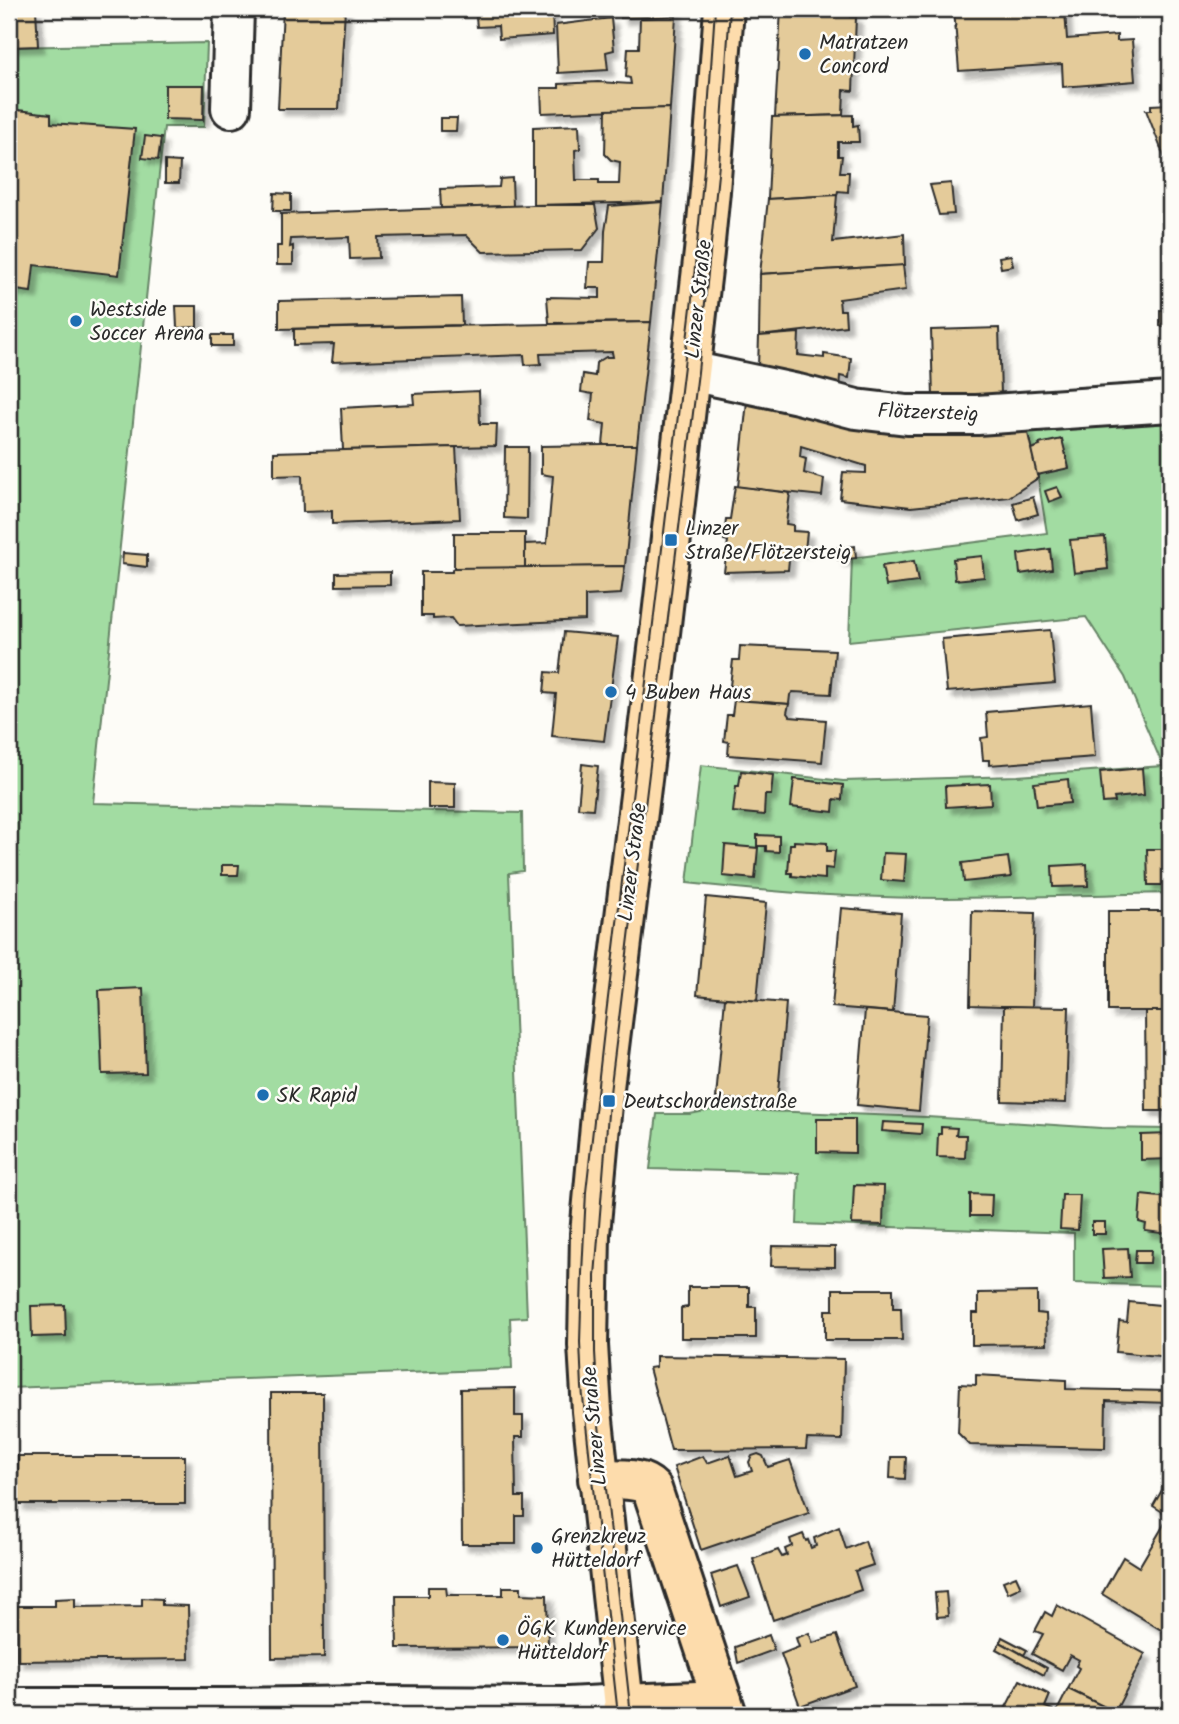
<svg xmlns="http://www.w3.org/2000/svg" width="1179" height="1724" font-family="Kalam,sans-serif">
  <defs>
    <filter id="shadow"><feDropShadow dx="6" dy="6" stdDeviation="2" flood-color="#0004"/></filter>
  </defs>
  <rect width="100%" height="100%" fill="#fdfcf7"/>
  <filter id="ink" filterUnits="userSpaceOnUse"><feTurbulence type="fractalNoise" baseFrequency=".0143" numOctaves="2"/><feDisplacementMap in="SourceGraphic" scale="14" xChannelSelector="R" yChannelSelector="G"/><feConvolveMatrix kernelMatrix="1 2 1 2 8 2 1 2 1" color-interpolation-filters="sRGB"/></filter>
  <g filter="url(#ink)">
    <g fill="#a2dca2" stroke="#668466" stroke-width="2">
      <polygon points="207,43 204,127 164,127 93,803 522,813 523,871 509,873 527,1317 510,1318 512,1369 9,1388 9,47"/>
      <path d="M1170,423V893C1075,895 979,900 883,897C817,896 752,890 687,883L701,765L843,781L1017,776L1163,766L1125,677L1086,617L849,641L852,558L1047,533L1038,478L1027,429Z"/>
      <polygon points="716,1109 927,1117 1101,1128 1170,1129 1170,1286 1074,1283 1074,1233 797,1224 799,1173 650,1169 657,1114 690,1114"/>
    </g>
    <g fill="#e4cb9a" stroke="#2b2b2b" stroke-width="2" filter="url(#shadow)">
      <polygon points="9,9 36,9 38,46 9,47"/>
      <polygon points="283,9 345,9 339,109 278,109"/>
      <polygon points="475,9 552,9 553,35 499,39 498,26 477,27"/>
      <polygon points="621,9 676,9 676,16 621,18"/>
      <polygon points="781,9 850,9 850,17 856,17 853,91 844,90 843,115 775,117"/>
      <polygon points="954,9 1027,9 1027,14 1065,11 1067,39 1117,35 1117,41 1132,40 1135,81 1063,87 1062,64 959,71"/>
      <polygon points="676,16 670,108 542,113 541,88 559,88 559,84 598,82 631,84 630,78 626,77 628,48 639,48 640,18"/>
      <polygon points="611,18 614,50 606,52 608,70 558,73 556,25"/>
      <polygon points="165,85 204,85 203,120 165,119"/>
      <polygon points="1170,104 1170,172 1146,110 1151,110 1151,105"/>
      <polygon points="670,108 663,202 533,205 533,127 579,125 580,149 575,150 576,180 599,180 599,184 619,184 620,162 611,160 605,154 606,110"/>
      <polygon points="9,109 51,114 51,123 135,129 119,275 34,265 31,292 9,289"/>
      <polygon points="853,115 853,126 858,125 859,142 838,142 838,156 842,156 840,172 849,172 848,192 838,191 837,195 768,199 772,117"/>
      <polygon points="440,118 457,118 456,131 440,131"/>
      <polygon points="145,136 161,138 158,160 142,158"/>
      <polygon points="165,161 180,162 179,183 165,183"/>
      <polygon points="512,178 513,206 441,208 440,189 499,187 500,179"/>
      <polygon points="951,183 954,214 939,215 930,185"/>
      <polygon points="274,193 291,194 291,211 273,211"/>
      <polygon points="837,195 833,242 904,234 905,265 760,274 768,199"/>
      <polygon points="663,202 651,322 549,323 547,297 600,298 600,288 587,288 589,262 604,262 605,231 609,206"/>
      <polygon points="533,205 595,205 599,228 582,250 483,252 466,235 378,237 379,258 350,259 349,237 291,239 290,247 293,246 293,265 277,265 277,246 281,246 281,214"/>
      <polygon points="1011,255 1013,266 1001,268 999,257"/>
      <polygon points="903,265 906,290 839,299 840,310 845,310 846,326 759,336 760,274 905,265"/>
      <polygon points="461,297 462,325 279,329 279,301"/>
      <polygon points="176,306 197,306 197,327 177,328"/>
      <rect x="1160" y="310" width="10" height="16"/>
      <polygon points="651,322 637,445 603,445 605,424 590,421 593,394 581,392 583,374 595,376 596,363 606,357 613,357 612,352 540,354 541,364 525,365 524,355 332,362 334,344 294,345 294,329"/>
      <polygon points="999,328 1001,394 933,397 931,330"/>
      <polygon points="799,333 798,355 824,358 824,354 851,358 849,378 840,376 839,388 758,367 759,336"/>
      <rect x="212" y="335" width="21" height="11"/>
      <polygon points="479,391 480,424 497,424 496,446 343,450 341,408 414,404 413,394"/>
      <polygon points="747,401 794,409 868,430 948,432 1027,429 1038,478 1009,497 911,507 840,499 843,472 866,473 866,466 801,446 800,457 806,459 804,473 824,479 822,496 738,487"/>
      <polygon points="1062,439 1069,468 1037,475 1031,449 1040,446 1039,444"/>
      <polygon points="603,445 637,445 625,566 525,568 525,544 547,543 553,476 541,474 541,446"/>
      <polygon points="456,447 460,519 332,524 332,511 303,512 302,475 274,476 274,452"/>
      <polygon points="505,447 528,447 527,519 504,518"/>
      <polygon points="735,486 790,493 786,524 793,525 793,531 807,532 805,550 790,549 788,570 724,572 728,541 724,540 726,519 730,519"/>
      <polygon points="1057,487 1062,497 1049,502 1045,491"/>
      <polygon points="1033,497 1038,514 1018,520 1013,503"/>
      <rect x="454" y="533" width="71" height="35"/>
      <polygon points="1105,537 1108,569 1074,573 1070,540"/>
      <polygon points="855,546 856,558 838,560 837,548"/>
      <polygon points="1050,549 1052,569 1020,574 1018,554"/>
      <polygon points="123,553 147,555 147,567 122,564"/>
      <polygon points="982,556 984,577 955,580 953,559"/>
      <polygon points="914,561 918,582 886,586 882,566"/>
      <polygon points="625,566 621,594 585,596 585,620 457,626 451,618 433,619 433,616 421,616 421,572 452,572 452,569 454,568"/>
      <polygon points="390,572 390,585 336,586 336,573"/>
      <polygon points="1050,630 1055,683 947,692 942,639"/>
      <polygon points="564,632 618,637 604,741 552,736 556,694 544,693 546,672 559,673"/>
      <polygon points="740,646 835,650 831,694 793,692 790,695 789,704 734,700 735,686 730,686 733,660 739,660"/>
      <polygon points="734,700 789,704 787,713 790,717 826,720 822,762 728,755 729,742 724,741 727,715 732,715"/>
      <polygon points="1091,703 1095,757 989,765 989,760 983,760 981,738 988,737 986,712"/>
      <polygon points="582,764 598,766 593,809 578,808"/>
      <polygon points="1142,768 1144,795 1114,798 1115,802 1103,803 1100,772"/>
      <polygon points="741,771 773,775 771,795 765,795 764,815 733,812 736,786 739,786"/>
      <polygon points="794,779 843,785 842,800 834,799 833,812 791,807"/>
      <polygon points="1068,779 1070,803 1037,806 1034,783"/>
      <polygon points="428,782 455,783 455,808 428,808"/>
      <polygon points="990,784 991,804 946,807 945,786"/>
      <polygon points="757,835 779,836 779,852 766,851 766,846 757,846"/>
      <polygon points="794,841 827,843 827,851 835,851 833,869 825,868 825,879 792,876 792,873 788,873 790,844 794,844"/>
      <polygon points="725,845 758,848 755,879 723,876"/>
      <polygon points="1147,849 1170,849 1170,885 1148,885"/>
      <polygon points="883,853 906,854 904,882 881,880"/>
      <polygon points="1008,857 1011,877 964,882 962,863"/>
      <polygon points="1087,864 1088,886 1053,887 1052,866"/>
      <polygon points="222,865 239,865 238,875 222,875"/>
      <polygon points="706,897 766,903 757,1001 697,995"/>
      <polygon points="841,908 901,913 893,1012 832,1007"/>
      <polygon points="972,911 1035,913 1032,1007 970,1005"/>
      <rect x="1108" y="911" width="62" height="100"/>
      <polygon points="143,988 146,1073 102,1074 99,990"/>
      <polygon points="725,998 786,1003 777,1104 716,1098"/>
      <polygon points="1004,1006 1069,1007 1066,1103 1002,1101"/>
      <polygon points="865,1010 927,1015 919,1111 857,1105"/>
      <polygon points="1145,1011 1170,1011 1170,1111 1146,1111"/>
      <polygon points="817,1119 855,1119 855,1153 817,1152"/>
      <polygon points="883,1122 922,1124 921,1134 882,1131"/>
      <polygon points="941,1127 957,1128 956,1135 966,1135 965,1158 937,1157 938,1134 941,1134"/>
      <polygon points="1170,1134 1170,1159 1141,1160 1141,1135"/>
      <polygon points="854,1185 884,1186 883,1225 852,1224"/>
      <polygon points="970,1194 992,1195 991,1216 970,1216"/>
      <polygon points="1062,1195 1080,1195 1078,1230 1060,1229"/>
      <polygon points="1141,1195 1170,1198 1170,1234 1145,1231 1146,1224 1139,1222"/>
      <rect x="1092" y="1222" width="13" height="12"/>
      <polygon points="772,1246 835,1247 835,1267 771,1266"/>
      <polygon points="1128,1248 1130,1277 1104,1278 1102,1249"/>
      <polygon points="1136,1250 1151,1250 1150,1263 1135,1263"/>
      <polygon points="688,1287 749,1287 749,1307 756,1307 756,1338 681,1338 681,1308 688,1307"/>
      <polygon points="833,1289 893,1289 893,1308 901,1308 902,1340 825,1340 825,1310 833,1310"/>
      <polygon points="1037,1292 1037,1313 1046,1314 1047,1344 972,1345 972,1313 978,1313 978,1293"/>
      <polygon points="1129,1302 1170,1306 1170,1357 1116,1352 1119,1321 1127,1322"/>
      <polygon points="65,1305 66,1336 32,1337 31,1306"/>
      <polygon points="656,1356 844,1359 842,1440 807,1439 806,1449 671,1450 649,1368 656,1367"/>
      <polygon points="976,1375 1066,1380 1066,1389 1170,1391 1170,1403 1106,1401 1105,1448 970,1445 958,1433 960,1384 976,1385"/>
      <polygon points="515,1388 515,1416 523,1416 523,1437 515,1437 516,1497 524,1497 524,1516 516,1516 516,1544 462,1544 461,1389"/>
      <polygon points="271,1393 323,1393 324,1657 272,1658"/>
      <polygon points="758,1454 763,1456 768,1467 790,1460 809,1513 701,1550 674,1467 703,1456 707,1463 730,1455 737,1476 752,1471 749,1462 752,1456"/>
      <rect x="18" y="1456" width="167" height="48"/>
      <polygon points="891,1457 906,1457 905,1479 890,1478"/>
      <polygon points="1170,1476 1170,1619 1163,1631 1102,1594 1123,1557 1139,1567 1169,1516 1153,1506"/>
      <polygon points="839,1527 846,1549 865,1541 873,1565 855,1571 861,1590 773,1620 753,1559 778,1550 782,1557 787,1555 785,1549 792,1546 790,1539 803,1534 806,1541 808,1540 811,1548 816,1546 814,1538"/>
      <polygon points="738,1566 750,1597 721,1607 711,1575"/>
      <polygon points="1016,1576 1021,1587 1008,1593 1003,1581"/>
      <polygon points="428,1587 446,1587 447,1595 503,1595 503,1587 521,1587 521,1594 547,1595 548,1647 397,1648 396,1596 428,1596"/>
      <polygon points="946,1592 948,1616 937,1617 935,1593"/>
      <polygon points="75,1598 75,1607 142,1606 142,1598 162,1599 162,1605 188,1606 189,1659 17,1661 17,1606 55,1606 55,1599"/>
      <polygon points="1057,1605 1145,1654 1115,1712 1068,1689 1079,1668 1076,1666 1079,1660 1070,1655 1062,1670 1032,1654 1043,1634 1035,1631 1045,1612 1052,1616"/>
      <polygon points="809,1633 813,1643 837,1635 855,1686 800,1706 781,1654 799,1647 796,1638"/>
      <polygon points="769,1635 774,1650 738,1663 735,1647"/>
      <polygon points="1002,1637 1027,1650 1024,1655 1000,1642"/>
      <polygon points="1000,1642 1047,1668 1044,1675 996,1649"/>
      <polygon points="1020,1680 1050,1695 1045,1707 1053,1710 1055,1715 1002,1715"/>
      <polygon points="1068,1689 1115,1712 1114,1715 1055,1715"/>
    </g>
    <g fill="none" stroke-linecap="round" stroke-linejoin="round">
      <g stroke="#2b2b2b" stroke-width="44">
        <g id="minor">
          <polyline points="231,108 234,9"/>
          <polyline points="690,371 798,394 856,409 907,415 977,415 1170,402"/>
          <polyline points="9,1708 228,1708 368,1706 568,1707 624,1704"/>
        </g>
      </g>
      <g stroke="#2b2b2b" stroke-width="44">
        <g id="major">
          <path d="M598,1479C614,1480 640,1476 652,1489L727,1715"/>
          <polyline points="624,1704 722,1700"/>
          <polyline points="625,1715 592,1411 588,1345 590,1234 602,1104 660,633 704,252 710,191 724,9"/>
        </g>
      </g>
      <use href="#minor" stroke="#fdfcf7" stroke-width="38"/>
      <use href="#major" stroke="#fddcac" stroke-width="38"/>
      <g stroke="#2b2b2b" stroke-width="2">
        <polyline points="618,1715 582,1388 580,1342 582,1273 586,1192 604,1031 692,299 704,169 715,9"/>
        <polyline points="631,1715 599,1425 595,1352 595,1276 609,1101 698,372 719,164 730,9"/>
      </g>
    </g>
  </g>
  <g fill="#1f6fb2" stroke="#fdfcf7" stroke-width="2.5">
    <circle cx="805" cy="54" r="7"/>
    <circle cx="76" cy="321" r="7"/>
    <rect x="664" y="533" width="14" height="14" rx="3.5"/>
    <circle cx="611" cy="692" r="7"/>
    <circle cx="263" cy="1095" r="7"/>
    <rect x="602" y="1094" width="14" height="14" rx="3.5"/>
    <circle cx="537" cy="1548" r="7"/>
    <circle cx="503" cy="1640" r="7"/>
  </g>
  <g text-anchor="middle" stroke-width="5" stroke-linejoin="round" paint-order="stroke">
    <g font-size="21" fill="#2b2b2b" stroke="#fdfcf7" text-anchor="start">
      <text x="819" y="49">Matratzen<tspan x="819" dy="24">Concord</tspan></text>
      <text x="90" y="316">Westside<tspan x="90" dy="24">Soccer Arena</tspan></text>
      <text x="685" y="535">Linzer<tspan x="685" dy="24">Straße/Flötzersteig</tspan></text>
      <text x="625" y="699">4 Buben Haus</text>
      <text x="277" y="1102">SK Rapid</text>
      <text x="623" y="1108">Deutschordenstraße</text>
      <text x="551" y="1543">Grenzkreuz<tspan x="551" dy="24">Hütteldorf</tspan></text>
      <text x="517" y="1635">ÖGK Kundenservice<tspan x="517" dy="24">Hütteldorf</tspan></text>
    </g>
    <g font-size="21" fill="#2b2b2b" stroke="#fdfcf7">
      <text transform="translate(698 299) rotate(-84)" y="7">Linzer Straße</text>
      <text transform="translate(928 412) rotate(2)" y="7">Flötzersteig</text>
      <text transform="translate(632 862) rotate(-83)" y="7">Linzer Straße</text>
      <text transform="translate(594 1426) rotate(-95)" y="7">Linzer Straße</text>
    </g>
  </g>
  <rect width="1179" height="1724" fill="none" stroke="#fdfcf7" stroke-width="35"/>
  <rect x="18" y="18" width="1144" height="1689" fill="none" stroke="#2b2b2b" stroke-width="2.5" filter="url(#ink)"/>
</svg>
